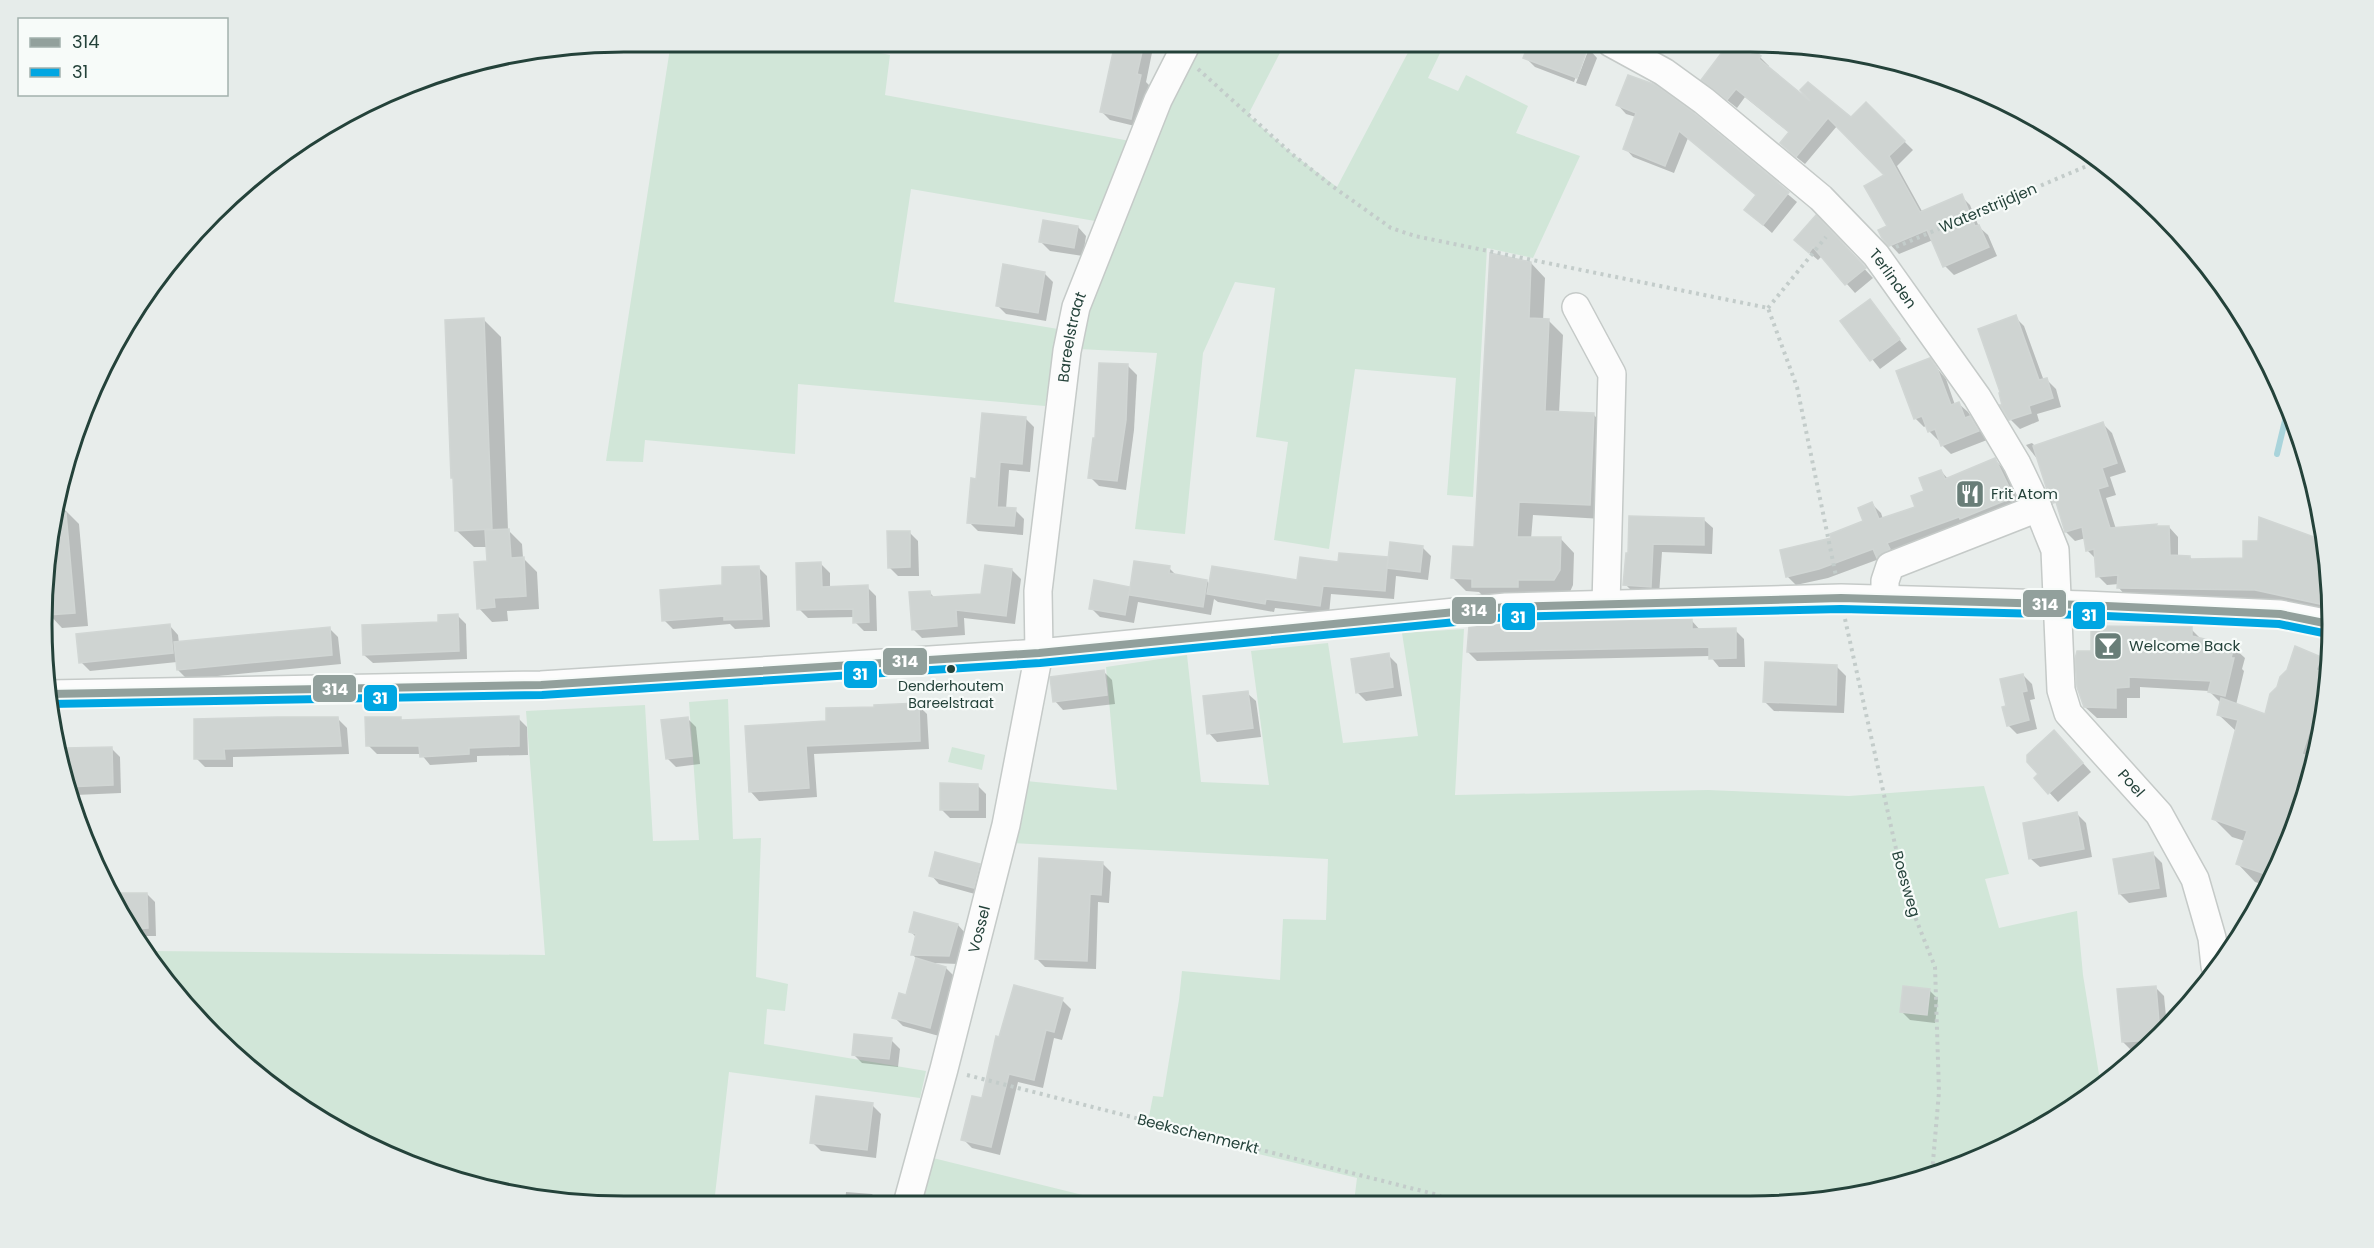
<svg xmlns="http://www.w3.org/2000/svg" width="2374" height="1248" font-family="Poppins,sans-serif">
  <rect width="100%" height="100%" fill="#e8edeb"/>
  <g fill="#d1e6d8">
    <polygon points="671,42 830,42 890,55 885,95 1130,141 1095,221 911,189 894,302 1058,329 1045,406 798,384 795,454 645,440 643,462 606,461"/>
    <polygon points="1198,43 1285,43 1248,115 1290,152 1337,187 1413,43 1430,43 1442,49 1428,78 1458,91 1466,75 1528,106 1516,133 1580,156 1533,258 1487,248 1473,497 1447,495 1456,378 1355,369 1329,549 1274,540 1288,442 1256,437 1275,288 1235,282 1203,353 1185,534 1135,529 1157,353 1079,349 1099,270 1136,173"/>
    <polygon points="1464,629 1455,795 1708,790 1849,796 1984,786 2009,874 1985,879 1999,928 2077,911 2083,975 2101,1087 1972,1162 1826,1201 1354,1202 1357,1178 1147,1127 1153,1096 1163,1097 1179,1000 1182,971 1280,980 1283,919 1326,920 1328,859 1013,843 1026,781 1117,790 1106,667 1187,655 1201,782 1269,785 1251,651 1328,643 1343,743 1418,736 1402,633"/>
    <polygon points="728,699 733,839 761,838 756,977 788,984 785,1011 767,1009 764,1044 926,1071 920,1098 729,1072 714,1204 606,1205 568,1202 474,1186 366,1146 212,1035 152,951 545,955 526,711 645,705 653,841 699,840 689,702"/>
    <polygon points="952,747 985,755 982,770 948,762"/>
    <polygon points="933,1158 1115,1203 920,1204"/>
  </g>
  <g fill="#0003">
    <polygon points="1093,42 1154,43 1146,82 1149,85 1139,127 1110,120 1101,111 1115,51 1098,47"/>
    <polygon points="1512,43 1574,43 1588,48 1597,58 1586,86 1576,83 1588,51 1585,51 1574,82 1535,67 1525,57 1528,50"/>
    <polygon points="1760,57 1769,66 1767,68 1815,106 1851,119 1866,104 1913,150 1897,166 1923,213 1961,196 1970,205 1979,227 1988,235 1997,256 1954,275 1945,266 1933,240 1899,254 1883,237 1889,227 1887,175 1837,126 1805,164 1790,152 1790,133 1745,97 1737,108 1712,88"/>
    <polygon points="1618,105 1693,115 1797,202 1772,233 1746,210 1757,195 1688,138 1674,173 1633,157 1625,148 1636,117 1626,114"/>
    <polygon points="1816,217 1873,278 1855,293 1822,256 1818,260 1805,249"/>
    <polygon points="1078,227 1086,236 1083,256 1050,251 1041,242"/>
    <polygon points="1531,263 1545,278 1543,321 1549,321 1563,335 1559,413 1593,414 1607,429 1603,519 1533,515 1531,539 1560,538 1574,553 1573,585 1569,594 1488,601 1479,592 1466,591 1452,577 1475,549"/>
    <polygon points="1044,273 1053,282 1046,321 1006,314 997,305"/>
    <polygon points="1869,301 1907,349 1880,369 1842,321"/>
    <polygon points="2015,317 2024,326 2044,381 2047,380 2056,389 2061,407 2037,414 2039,421 2020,429 2011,420 2002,406 2002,393"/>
    <polygon points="484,320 501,337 508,530 522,544 523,558 537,572 539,609 507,611 508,621 492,622 479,608 489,563 488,547 474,547 456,530 455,480 452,477"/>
    <polygon points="1930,360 1946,379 1955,405 1959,404 1968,412 1987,440 1951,454 1942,445 1940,439 1938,440 1929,431 1927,425 1924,427 1915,418"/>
    <polygon points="1128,366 1137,375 1134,430 1126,490 1099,486 1090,477"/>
    <polygon points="1025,418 1034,427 1030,472 1009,470 1006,509 1015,510 1024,519 1023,535 978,531 969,522 978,480"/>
    <polygon points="2103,424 2112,433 2126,472 2110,477 2116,495 2106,498 2116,529 2156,526 2169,527 2178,537 2178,557 2190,557 2193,561 2245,560 2259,542 2260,519 2326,543 2329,613 2265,599 2127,597 2118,587 2119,584 2107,585 2098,576 2096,559 2087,550 2086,538 2075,541 2066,532 2059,507 2048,489 2039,461 2026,445 2032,443 2036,447"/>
    <polygon points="1994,459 2003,468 2022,506 1828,578 1796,585 1787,576 1833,539 1865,522 1872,504 1881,513 1883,519 1917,508 1941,471 1948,479"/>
    <polygon points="2314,491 2319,513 2316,513 2312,509 2310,492"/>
    <polygon points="65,510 79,524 88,626 62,628 48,613 58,511"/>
    <polygon points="1704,520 1713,528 1712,554 1662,552 1659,595 1634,593 1625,584 1627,554"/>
    <polygon points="909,532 918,541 919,576 898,576 889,567"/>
    <polygon points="1422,547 1431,556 1428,580 1396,576 1394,599 1331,594 1329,614 1275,608 1274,612 1218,602 1214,599 1211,615 1138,602 1134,623 1100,617 1091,608 1095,582 1131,589 1169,568 1177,576 1207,581 1210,585 1298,582 1339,563 1387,559 1390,561"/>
    <polygon points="821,564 830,573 830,588 867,587 876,596 877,631 864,631 855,622 855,617 808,618 799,609"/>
    <polygon points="758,567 767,576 770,627 735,629 730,624 673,629 664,620"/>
    <polygon points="1012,570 1021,579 1015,624 964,618 965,635 922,638 913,629 930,593 936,599 982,596"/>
    <polygon points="457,615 466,624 467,659 373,663 364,655"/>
    <polygon points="1692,621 1701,631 1735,630 1744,639 1745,667 1719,667 1710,656 1477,661 1468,652"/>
    <polygon points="170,626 178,635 179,643 329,628 338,637 341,664 187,679 178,670 177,662 90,671 81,662"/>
    <polygon points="2191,629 2202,640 2233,647 2245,658 2242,669 2244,671 2236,705 2266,716 2320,659 2330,669 2312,775 2269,886 2255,882 2238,864 2245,841 2232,837 2214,819 2237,732 2219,715 2221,703 2209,691 2140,687 2140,698 2127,698 2127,718 2097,718 2085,707 2092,653"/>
    <polygon points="1388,655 1397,664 1402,696 1366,701 1357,692"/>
    <polygon points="1837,667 1846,676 1844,713 1774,711 1765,702"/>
    <polygon points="1103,671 1112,680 1115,704 1063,710 1055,701"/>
    <polygon points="2023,675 2032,684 2035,699 2030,700 2037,729 2017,734 2008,725 2008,707"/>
    <polygon points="1247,693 1256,701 1261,737 1217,742 1209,733"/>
    <polygon points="918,705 927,714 929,749 814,754 817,797 759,801 751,792 828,722"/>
    <polygon points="400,718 403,721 518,718 527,727 528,755 477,756 477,762 430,765 421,754 377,754 368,745"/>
    <polygon points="687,718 696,727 700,764 676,767 667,758"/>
    <polygon points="338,719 347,728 349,754 233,757 233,767 205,767 196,758 195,721"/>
    <polygon points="2063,741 2091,772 2058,802 2036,778"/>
    <polygon points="111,748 120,757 121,793 76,795 67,786"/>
    <polygon points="977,785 986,794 986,818 950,818 941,809"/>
    <polygon points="2077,814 2086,823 2092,857 2040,867 2031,859"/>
    <polygon points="2153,854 2162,863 2167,897 2129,903 2120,894"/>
    <polygon points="1102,863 1111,872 1109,903 1098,902 1096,969 1045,967 1036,958"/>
    <polygon points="979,865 988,874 982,896 939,884 931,875"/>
    <polygon points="147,894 155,902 156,936 145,936 145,942 112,895"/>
    <polygon points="958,925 966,934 958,964 934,963 946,968 955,977 939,1036 903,1026 894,1017 907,997 917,959 912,954 917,938 911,932"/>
    <polygon points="2155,987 2164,996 2167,1027 2143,1050 2132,1051 2123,1042"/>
    <polygon points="1929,990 1938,999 1935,1023 1910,1020 1901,1011"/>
    <polygon points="1062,1000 1071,1009 1062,1040 1054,1038 1043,1088 1018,1082 1000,1155 972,1148 963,1139 983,1100 1001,1038"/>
    <polygon points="891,1040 900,1049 898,1067 862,1063 853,1054"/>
    <polygon points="872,1105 881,1114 876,1158 821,1151 812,1142"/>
    <polygon points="846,1192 872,1194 881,1204 845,1204"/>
  </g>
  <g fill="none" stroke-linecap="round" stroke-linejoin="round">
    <polyline stroke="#a9d4db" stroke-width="6" points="2277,454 2288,408"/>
  </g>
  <g fill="#cfd4d2" stroke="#d1d6d4" stroke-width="1.5">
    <polygon points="1115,43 1144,43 1137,74 1141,75 1131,119 1100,112"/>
    <polygon points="1529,43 1578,43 1588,47 1577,78 1523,58"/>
    <polygon points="1729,43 1744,43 1761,56 1759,59 1810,101 1800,90 1808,82 1851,117 1866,102 1905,141 1889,156 1920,212 1962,194 1975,226 1979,225 1989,247 1943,267 1927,230 1889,246 1882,238 1878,230 1887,226 1864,186 1884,175 1828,118 1796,157 1780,143 1789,132 1736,89 1727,100 1701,80"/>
    <polygon points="1628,75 1656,85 1694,113 1789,192 1763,225 1744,210 1756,195 1679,131 1665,166 1623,149 1636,113 1616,105"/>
    <polygon points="1816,215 1866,268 1845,285 1813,247 1809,253 1794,240"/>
    <polygon points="1043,220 1078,226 1074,248 1039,242"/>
    <polygon points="1490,253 1531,262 1529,318 1549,319 1545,411 1594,413 1590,505 1519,502 1517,537 1561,537 1560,570 1554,580 1518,580 1518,587 1472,587 1472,579 1451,578 1453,546 1474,547"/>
    <polygon points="1003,264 1045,272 1038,313 996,306"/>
    <polygon points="1870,299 1900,339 1870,361 1840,321"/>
    <polygon points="2016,315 2039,380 2047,378 2053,398 2029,406 2031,413 2009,420 2000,405 2002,405 1999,393 2000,392 1978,329"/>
    <polygon points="484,318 492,529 455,531 453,478 451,478 445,320"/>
    <polygon points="1930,358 1937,368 1951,405 1959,402 1965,418 1970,416 1979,431 1941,446 1935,429 1928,432 1922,416 1914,419 1896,371"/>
    <polygon points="1099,363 1128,364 1126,420 1117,481 1088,478 1093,438 1095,438"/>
    <polygon points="982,413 1026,417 1022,464 1000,462 997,507 1016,508 1014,526 967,523 971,478 976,479"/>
    <polygon points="2103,422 2117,463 2102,468 2108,486 2098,489 2110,528 2157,524 2156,526 2169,526 2170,555 2190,556 2190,559 2243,558 2243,541 2258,541 2259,517 2325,541 2329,606 2255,590 2117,588 2118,575 2096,577 2094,549 2086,551 2082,527 2065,532 2056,502 2053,503 2047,490 2033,446"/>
    <polygon points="1995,458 2014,497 1960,519 1959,517 1887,543 1890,549 1877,558 1873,549 1819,569 1786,577 1780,550 1831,538 1830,534 1863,521 1858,508 1872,502 1879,519 1915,507 1911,496 1924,491 1919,478 1941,470 1945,479"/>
    <polygon points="58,513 66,513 75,613 48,615"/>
    <polygon points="1629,516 1704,518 1704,545 1653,544 1651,587 1623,585 1626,553 1628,553"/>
    <polygon points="509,529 511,558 524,557 526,596 494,598 495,607 477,609 474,562 487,561 485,530"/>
    <polygon points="887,531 910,531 910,567 888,568"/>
    <polygon points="1390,542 1423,546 1420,572 1387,568"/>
    <polygon points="1339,553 1388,557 1385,591 1323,586 1320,606 1266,599 1265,604 1207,594 1212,566 1297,580 1300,557 1338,562"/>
    <polygon points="1134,561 1170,566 1169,573 1207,580 1203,607 1129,595"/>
    <polygon points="821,562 822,587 868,585 869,622 853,623 853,609 797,610 796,563"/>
    <polygon points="985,565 1012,569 1006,616 956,610 957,626 912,630 909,592 930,591 931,597 981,594"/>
    <polygon points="759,566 762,619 724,620 724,616 662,621 660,590 722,585 722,567"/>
    <polygon points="1094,580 1130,587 1125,615 1089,609"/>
    <polygon points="458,614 459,651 363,655 362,625 438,622 438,615"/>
    <polygon points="1692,619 1692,629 1736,628 1736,658 1709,659 1709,647 1467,652 1469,626 1531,622"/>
    <polygon points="170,624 173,653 79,663 76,634"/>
    <polygon points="2091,626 2192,627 2192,636 2234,646 2231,658 2234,658 2225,696 2208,692 2211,681 2129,677 2129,687 2116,688 2116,708 2084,707 2077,687 2075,659 2077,651 2091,651"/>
    <polygon points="330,627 332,655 177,670 174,642"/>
    <polygon points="2295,646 2321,657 2316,670 2328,674 2302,754 2315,759 2312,775 2274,877 2236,864 2247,831 2212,819 2238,720 2217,715 2221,698 2265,714 2270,694 2277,687 2280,677 2287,670"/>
    <polygon points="1389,653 1393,687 1356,693 1351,659"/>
    <polygon points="1765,662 1837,665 1836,705 1763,702"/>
    <polygon points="1104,670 1107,695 1053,702 1050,677"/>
    <polygon points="2023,674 2027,691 2022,692 2029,720 2007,726 2002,707 2006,706 2000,679"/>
    <polygon points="1248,691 1253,728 1207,734 1203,696"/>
    <polygon points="919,703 920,741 806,746 809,788 749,792 745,726 826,721 826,708 874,707 874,705"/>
    <polygon points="519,716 519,746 469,748 469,754 420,757 419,746 366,746 365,717 401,717 401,720"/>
    <polygon points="278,717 338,717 341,746 224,749 225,759 194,759 194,719"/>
    <polygon points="688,717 692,756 666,759 661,720"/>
    <polygon points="2054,730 2083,763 2048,794 2034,778 2038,774 2027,762 2027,755"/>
    <polygon points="112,747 113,785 66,787 64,748"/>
    <polygon points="940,783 978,784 978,810 940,810"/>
    <polygon points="2077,812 2084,849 2029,859 2023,823"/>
    <polygon points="935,852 980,864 974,888 929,876"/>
    <polygon points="2153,852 2159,888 2119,894 2113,859"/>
    <polygon points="1039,858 1103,862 1101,895 1090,894 1087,961 1035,959"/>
    <polygon points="111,893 147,893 148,928 136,929"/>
    <polygon points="914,912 958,924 949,956 911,955 916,934 909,932"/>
    <polygon points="916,958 946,967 930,1028 892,1018 899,993 906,995"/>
    <polygon points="1014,985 1063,998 1054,1032 1046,1030 1034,1080 1009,1074 991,1147 961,1140 972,1096 982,1098 996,1036 999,1037"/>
    <polygon points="1903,986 1930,989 1927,1015 1900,1012"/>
    <polygon points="2156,986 2160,1034 2154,1040 2122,1042 2117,989"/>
    <polygon points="854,1034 892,1038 889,1059 852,1055"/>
    <polygon points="816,1096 873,1103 867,1150 810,1143"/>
  </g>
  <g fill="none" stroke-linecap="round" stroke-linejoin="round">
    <g stroke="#c5cac8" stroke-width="30">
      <g id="minor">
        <path id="s1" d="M1611,43L1664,72L1704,101L1821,198L1876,255L1977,397L2017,464L2038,508L2055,550L2061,690L2068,713L2159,814L2195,879L2212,938L2215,966"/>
        <polyline points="1576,307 1612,374 1606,605"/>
        <polyline points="1885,599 1885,581 1890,566 2038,508"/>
        <polyline points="49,694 541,685 1039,653 1506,607 1841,598 2085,605 2280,614 2330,624"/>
        <path id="s2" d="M907,1204L944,1069L1006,825L1039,653L1038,591L1067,351L1076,307L1158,100L1187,43"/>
      </g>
    </g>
    <g stroke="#c3ccca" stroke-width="4" stroke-dasharray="3 4.5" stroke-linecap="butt">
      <polyline points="1198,69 1292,154 1332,186 1391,228 1415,236 1768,308 1797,387 1836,576"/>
      <polyline points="1896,247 2101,160"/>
      <polyline points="1768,308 1826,237"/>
      <polyline points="1845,619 1906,894 1935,967 1939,1092 1932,1173"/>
      <polyline points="967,1075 1438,1195 1450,1202"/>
    </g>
    <use href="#minor" stroke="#fcfcfc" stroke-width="27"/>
    <g stroke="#f7fbf9" stroke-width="12">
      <polyline id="bus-1" points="49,694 541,685 1039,653 1506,607 1841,598 2085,605 2280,614 2329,624"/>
    </g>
    <g stroke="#f7fbf9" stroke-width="12">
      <polyline id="bus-2" points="50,704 542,695 1040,663 1507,617 1841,609 2085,615 2279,624 2328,634"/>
    </g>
    <use href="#bus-1" stroke="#92a09c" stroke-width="8"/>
    <use href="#bus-2" stroke="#00a6e2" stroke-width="8"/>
  </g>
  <defs>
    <g id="restaurant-square" transform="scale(1.5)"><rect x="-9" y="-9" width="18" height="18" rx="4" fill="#697e78" stroke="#f7fbf9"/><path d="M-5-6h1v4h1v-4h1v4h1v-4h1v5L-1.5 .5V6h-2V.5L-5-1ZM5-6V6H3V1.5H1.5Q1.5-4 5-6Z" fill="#fff"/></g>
    <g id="bar-square" transform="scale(1.5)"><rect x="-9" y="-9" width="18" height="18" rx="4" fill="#697e78" stroke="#f7fbf9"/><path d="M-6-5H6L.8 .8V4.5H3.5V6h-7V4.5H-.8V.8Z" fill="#fff"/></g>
  </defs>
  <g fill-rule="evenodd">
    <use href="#restaurant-square" x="1970" y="494"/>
    <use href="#bar-square" x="2108" y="646"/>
  </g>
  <circle fill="#24423a" stroke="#f7fbf9" stroke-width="2" cx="951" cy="669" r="5"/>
  <g text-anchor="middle" stroke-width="4.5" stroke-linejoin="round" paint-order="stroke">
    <g font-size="14" fill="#24423a" stroke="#f7fbf9">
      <text x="951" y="691">Denderhoutem<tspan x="951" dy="17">Bareelstraat</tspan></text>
    </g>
    <g font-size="15" fill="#24423a" stroke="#f7fbf9">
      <text transform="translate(1988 208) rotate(-23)" y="5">Waterstrijdjen</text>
      <text dy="5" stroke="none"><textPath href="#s1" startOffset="370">Terlinden</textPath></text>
      <text dy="5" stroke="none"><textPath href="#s2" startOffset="885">Bareelstraat</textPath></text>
      <text dy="5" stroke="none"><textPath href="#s1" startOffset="946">Poel</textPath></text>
      <text transform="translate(1906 884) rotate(74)" y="5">Boesweg</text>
      <text dy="5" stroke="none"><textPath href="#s2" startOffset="284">Vossel</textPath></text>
      <text transform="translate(1198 1134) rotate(14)" y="5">Beekschenmerkt</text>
    </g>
    <g font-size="15" fill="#24423a" stroke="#f7fbf9" text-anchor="start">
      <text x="1991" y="499">Frit Atom</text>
      <text x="2129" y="651">Welcome Back</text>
    </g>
  </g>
  <path d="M0 0H2374V1248H0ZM624 52H1750A572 572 0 0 1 2322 624V624A572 572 0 0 1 1750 1196H624A572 572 0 0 1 52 624V624A572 572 0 0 1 624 52Z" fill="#e6ecea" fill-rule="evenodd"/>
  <path fill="none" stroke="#24423a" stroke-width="3" d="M624 52H1750A572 572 0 0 1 2322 624V624A572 572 0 0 1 1750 1196H624A572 572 0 0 1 52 624V624A572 572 0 0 1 624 52Z"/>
  <g stroke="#f7fbf9" stroke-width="2">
    <rect x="2022" y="589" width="45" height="29" rx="6" fill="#92a09c"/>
    <rect x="1451" y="596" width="46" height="29" rx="6" fill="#92a09c"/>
    <rect x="2072" y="601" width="34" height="29" rx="6" fill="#00a6e2"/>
    <rect x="1501" y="602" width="35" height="29" rx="6" fill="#00a6e2"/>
    <rect x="882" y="647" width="46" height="29" rx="6" fill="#92a09c"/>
    <rect x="843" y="660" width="35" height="29" rx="6" fill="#00a6e2"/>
    <rect x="312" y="674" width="45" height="29" rx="6" fill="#92a09c"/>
    <rect x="363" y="684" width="35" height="28" rx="6" fill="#00a6e2"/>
  </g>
  <g font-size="16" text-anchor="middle" font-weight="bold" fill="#fff">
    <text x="2045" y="610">314</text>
    <text x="1474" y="616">314</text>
    <text x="2089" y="621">31</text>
    <text x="1518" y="623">31</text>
    <text x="905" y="667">314</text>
    <text x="860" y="680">31</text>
    <text x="335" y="695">314</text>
    <text x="380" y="704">31</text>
  </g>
  <rect x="18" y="18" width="210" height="78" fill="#f7fbf9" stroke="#a3b1ad" stroke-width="1.5"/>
  <rect x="30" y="38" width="30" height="9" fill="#92a09c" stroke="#a3b1ad" stroke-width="1.5"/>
  <text x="72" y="48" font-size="18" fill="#24423a">314</text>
  <rect x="30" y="68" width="30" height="9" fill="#00a6e2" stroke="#a3b1ad" stroke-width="1.5"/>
  <text x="72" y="78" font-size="18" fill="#24423a">31</text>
</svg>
